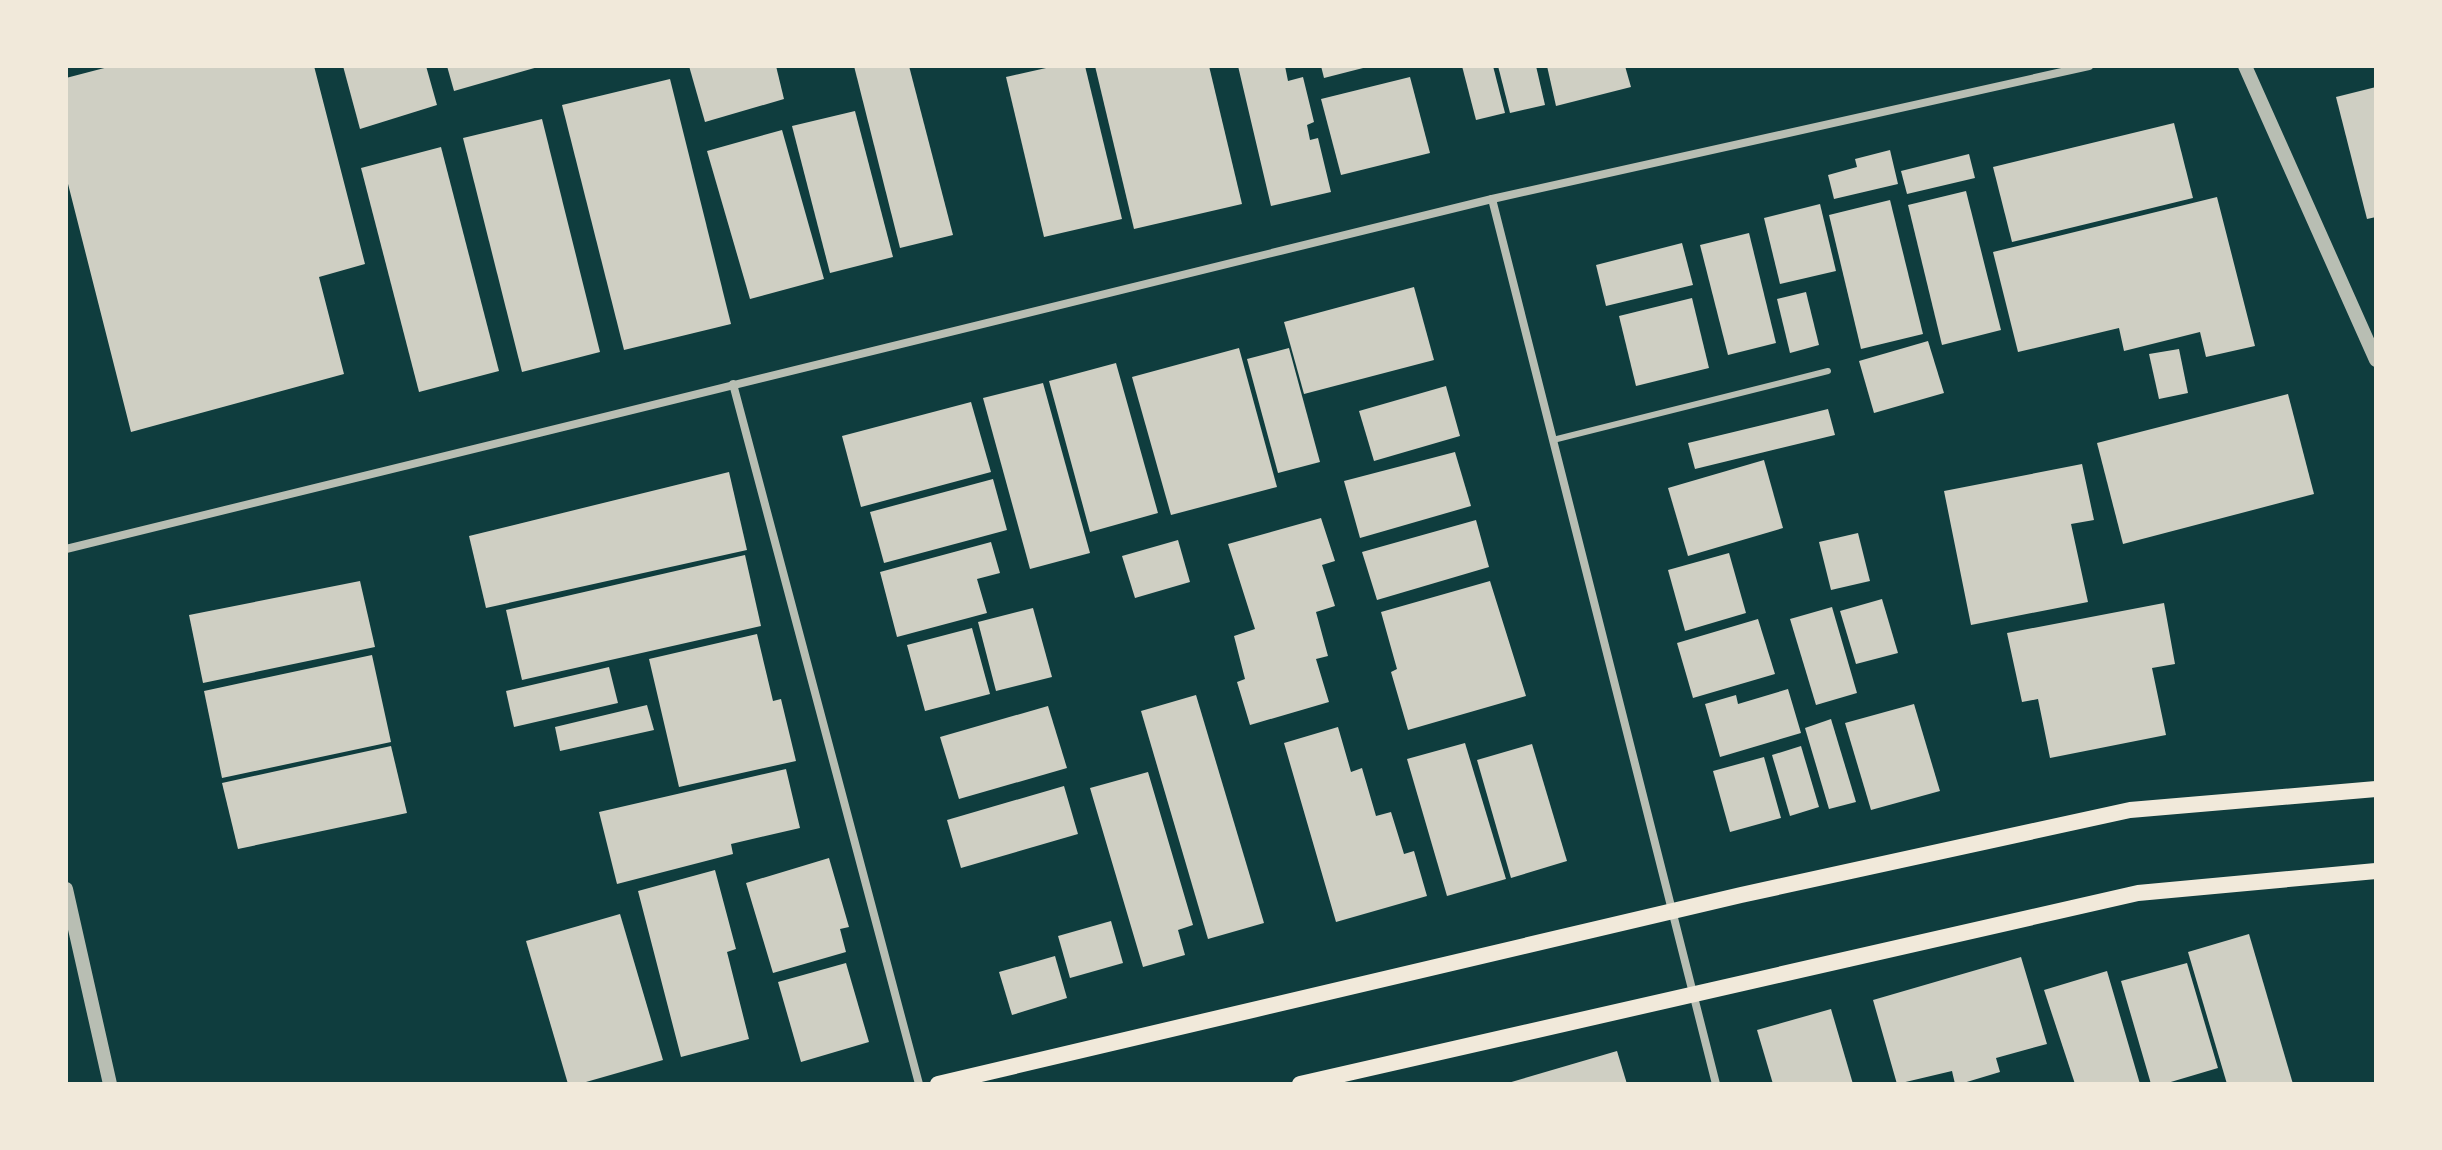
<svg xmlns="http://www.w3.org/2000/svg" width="2442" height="1150" font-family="Commissioner,sans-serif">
  <rect width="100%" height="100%" fill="#0f3d3e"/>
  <g fill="#cfcfc3">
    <polygon points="112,66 314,66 365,264 319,277 344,374 131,432 66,176 66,78"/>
    <polygon points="343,66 426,66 437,105 360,129"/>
    <polygon points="447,66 538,66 538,67 454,91"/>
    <polygon points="689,66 776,66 784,99 705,122"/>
    <polygon points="854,66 909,66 953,235 900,248"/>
    <polygon points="1055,66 1085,66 1122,219 1044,237 1006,77"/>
    <polygon points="1095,66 1209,66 1242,204 1134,229"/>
    <polygon points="1238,66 1285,66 1288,81 1303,77 1314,122 1307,125 1310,140 1318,138 1331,192 1271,206"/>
    <polygon points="1321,66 1367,66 1367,67 1324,78"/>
    <polygon points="1462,66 1493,66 1505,113 1476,120"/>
    <polygon points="1498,66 1536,66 1545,105 1510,113"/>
    <polygon points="1547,66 1625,66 1631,87 1556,106"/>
    <polygon points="1410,77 1430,153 1341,175 1321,99"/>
    <polygon points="670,79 731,324 624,350 562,105"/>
    <polygon points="2376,87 2376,217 2367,219 2336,97"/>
    <polygon points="855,111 893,257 830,273 792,126"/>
    <polygon points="542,119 600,352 522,372 463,138"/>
    <polygon points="2174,123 2193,198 2012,242 1993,167"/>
    <polygon points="782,130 824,279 750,299 707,151"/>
    <polygon points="441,147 499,371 419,392 361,168"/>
    <polygon points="1890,150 1898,184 1834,199 1828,175 1857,167 1855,159"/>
    <polygon points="1969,154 1975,178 1907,194 1901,171"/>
    <polygon points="1966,191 2001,330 1942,345 1908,205"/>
    <polygon points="2217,197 2255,346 2206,357 2200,332 2124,351 2119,328 2018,352 1993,252"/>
    <polygon points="1890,200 1923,334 1861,349 1829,215"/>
    <polygon points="1820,204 1836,271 1780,284 1764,218"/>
    <polygon points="1749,233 1776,343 1728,355 1700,245"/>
    <polygon points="1682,243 1693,285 1606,306 1596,265"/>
    <polygon points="1414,287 1434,360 1304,394 1284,322"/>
    <polygon points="1806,292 1819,345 1790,353 1777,299"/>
    <polygon points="1692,298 1709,368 1636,386 1619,316"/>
    <polygon points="1928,341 1944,393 1874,413 1859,361"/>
    <polygon points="1239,348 1277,487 1171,515 1132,377"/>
    <polygon points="1289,348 1320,462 1278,473 1247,359"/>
    <polygon points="2179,349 2188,393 2159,399 2149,354"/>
    <polygon points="1116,363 1158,513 1090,532 1049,381"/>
    <polygon points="1043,383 1090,553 1030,569 983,398"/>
    <polygon points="1446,386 1460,436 1374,461 1359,411"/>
    <polygon points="2288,394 2314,494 2123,544 2097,443"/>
    <polygon points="971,402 991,472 861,507 842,436"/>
    <polygon points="1828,409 1835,435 1695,469 1688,443"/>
    <polygon points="1455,452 1471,506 1360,538 1344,481"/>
    <polygon points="1764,460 1783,528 1688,556 1668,488"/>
    <polygon points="2082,464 2094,520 2071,524 2088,602 1971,625 1944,491"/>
    <polygon points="729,472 747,550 486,608 469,536"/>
    <polygon points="993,479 1007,530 884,563 870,512"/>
    <polygon points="1321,518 1335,561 1322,565 1335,606 1316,612 1328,656 1316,659 1329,702 1250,725 1237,682 1245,679 1234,636 1255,629 1228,544"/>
    <polygon points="1476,520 1489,567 1377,600 1362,552"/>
    <polygon points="1858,533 1870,581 1831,590 1819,542"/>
    <polygon points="1178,540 1190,582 1135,598 1122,556"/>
    <polygon points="991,542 1000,573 977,579 987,613 897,637 880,572"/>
    <polygon points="1729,553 1746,613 1685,631 1668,570"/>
    <polygon points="745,555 761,626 522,680 506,610"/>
    <polygon points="360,581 375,647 203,683 189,615"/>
    <polygon points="1490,581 1526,696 1408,730 1391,672 1397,669 1381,612"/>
    <polygon points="1882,599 1898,653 1856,664 1840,611"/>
    <polygon points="2164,603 2175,664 2152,668 2166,735 2050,758 2038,699 2022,702 2007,633"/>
    <polygon points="1832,607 1857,693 1816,705 1790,619"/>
    <polygon points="1033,608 1052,677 996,691 978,622"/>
    <polygon points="1758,619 1775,674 1693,698 1677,643"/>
    <polygon points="972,628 990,694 925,711 907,645"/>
    <polygon points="757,634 773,701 781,699 796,761 679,787 649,659"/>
    <polygon points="372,655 391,742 222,778 204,691"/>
    <polygon points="609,667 618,703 514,727 506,691"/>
    <polygon points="1788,689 1801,733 1720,757 1705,704 1736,695 1738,704"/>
    <polygon points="1196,695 1264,923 1208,939 1141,711"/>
    <polygon points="1914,704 1940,791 1871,810 1845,723"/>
    <polygon points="647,705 654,730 560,751 555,727"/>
    <polygon points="1048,706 1067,768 959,799 940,737"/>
    <polygon points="1831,719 1856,802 1829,809 1805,728"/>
    <polygon points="1338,727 1351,772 1362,768 1376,816 1391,812 1404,854 1414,851 1427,896 1336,922 1284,743"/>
    <polygon points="1465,743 1506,879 1447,896 1407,759"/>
    <polygon points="1532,744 1567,861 1511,878 1477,760"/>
    <polygon points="391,746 407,813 238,849 222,783"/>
    <polygon points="1801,746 1819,807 1790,816 1772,755"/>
    <polygon points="1764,757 1781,818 1730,832 1713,771"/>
    <polygon points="786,769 800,828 731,844 733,854 617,884 599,812"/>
    <polygon points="1148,772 1193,925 1178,930 1185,955 1143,967 1090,788"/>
    <polygon points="1064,786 1078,834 961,868 947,820"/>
    <polygon points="829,858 849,927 840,929 846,952 773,973 746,883"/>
    <polygon points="715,870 736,949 727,952 749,1039 681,1057 638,891"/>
    <polygon points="620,914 663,1060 579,1084 568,1084 526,941"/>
    <polygon points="1111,921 1123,963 1070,978 1058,936"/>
    <polygon points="2249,934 2293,1084 2227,1084 2188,952"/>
    <polygon points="1055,956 1067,998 1012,1015 999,972"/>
    <polygon points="2021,957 2047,1044 1996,1058 2000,1072 1960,1084 1955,1084 1952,1071 1897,1084 1873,1000"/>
    <polygon points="846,963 869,1042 801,1062 778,982"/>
    <polygon points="2187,963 2218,1068 2164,1084 2151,1084 2121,981"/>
    <polygon points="2107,971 2140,1084 2075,1084 2044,990"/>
    <polygon points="1831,1009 1853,1084 1773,1084 1757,1030"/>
    <polygon points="1617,1051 1627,1084 1508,1084 1508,1083"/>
  </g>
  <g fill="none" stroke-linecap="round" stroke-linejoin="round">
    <polyline stroke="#b8beb3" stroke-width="6" points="1553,440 1828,371"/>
    <g stroke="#b8beb3" stroke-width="8">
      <polyline points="1492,199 1716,1084"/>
      <polyline points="733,384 919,1084"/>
      <polyline points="66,549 1492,199 2089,66"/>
    </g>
    <g stroke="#b8beb3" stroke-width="14">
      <polyline points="2245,66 2376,360"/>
      <polyline points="66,889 110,1084"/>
    </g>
    <g stroke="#f1e9da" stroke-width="16">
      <polyline points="938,1084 1741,895 2130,810 2376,789"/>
      <polyline points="1300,1084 2138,893 2376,871"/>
    </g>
  </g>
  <rect width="2442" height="1150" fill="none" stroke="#f1e9da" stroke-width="136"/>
</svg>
